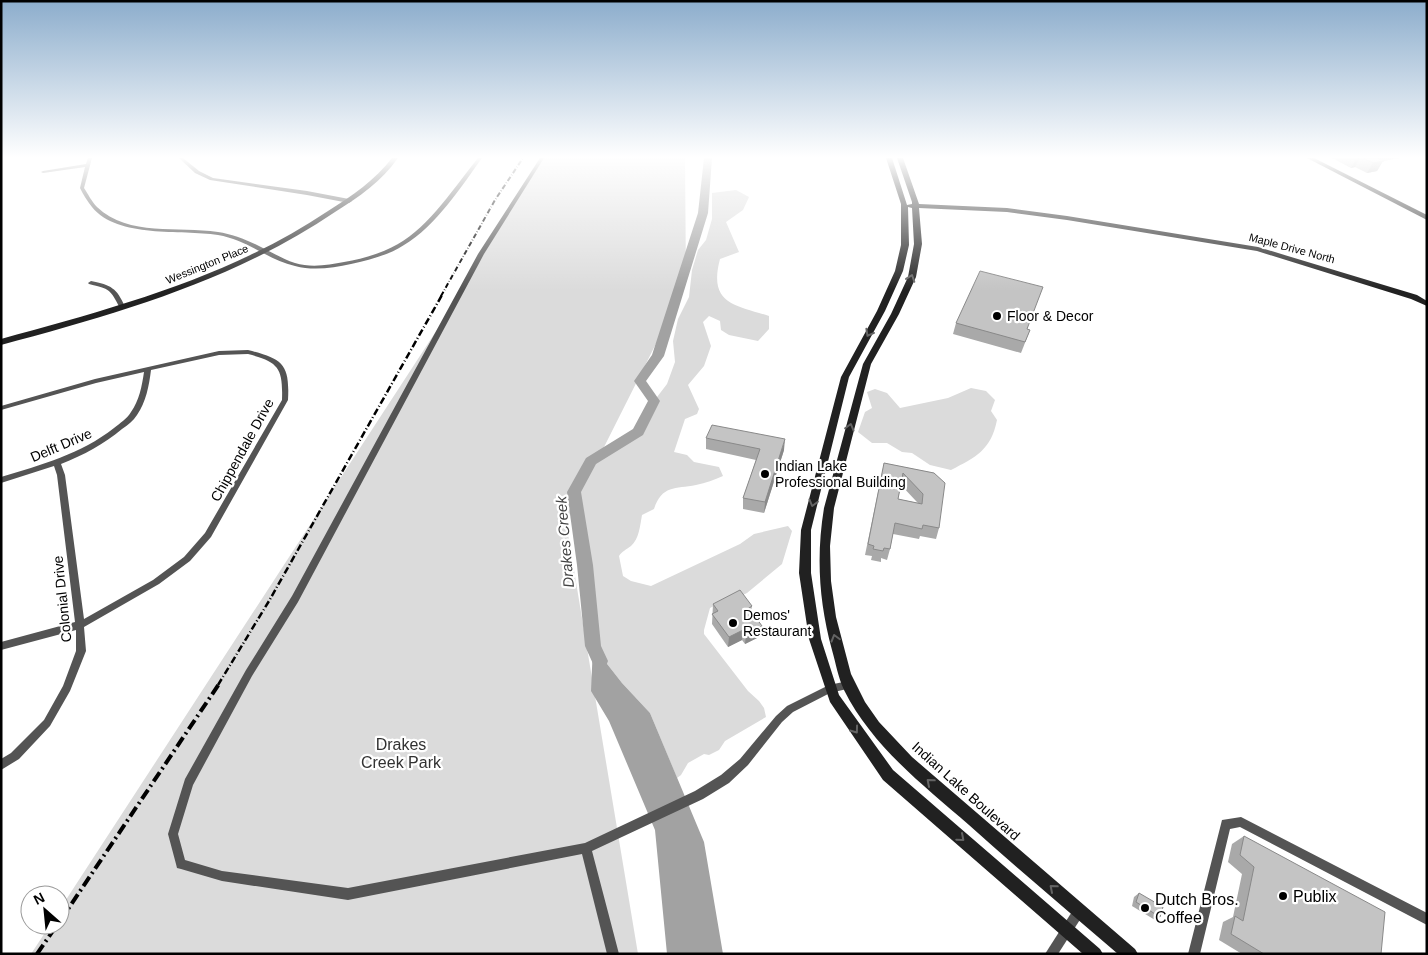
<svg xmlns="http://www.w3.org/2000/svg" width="1428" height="955" font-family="Helvetica,sans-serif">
  <rect width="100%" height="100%" fill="#fff"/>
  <g fill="#dbdbdb">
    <path d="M543,158H685L686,284L600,455L638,432L654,401L667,384L675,362L673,341L678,319L689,297L692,270L698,250L706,240L712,219V193L736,190L749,197L743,210L726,222L739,252L720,259C708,304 735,305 769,316V329L758,341L729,335L721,330L720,321L709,316L703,322L711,346L704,366L688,385L699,409L697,414L685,419L674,452L687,455L694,462L719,467L723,476C714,480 706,483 696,485C675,489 662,485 654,509L642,515C640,526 639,539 631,546C626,550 622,551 619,556L623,576L631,581L651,586L740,544L754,534L788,526L792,531L782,564L747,593L737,598L735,595L710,608L704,630V634L748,691L759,701L764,708L766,717L725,741L719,750L709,755L704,754L688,763L681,775L677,778L650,713L622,683L593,646L585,565L576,503L566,522L638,954H31L50,925H60V909L442,322Z"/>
    <path d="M971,388L986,391L995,400L991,411L997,420C991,450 976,457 951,470L930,465L912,453L902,452L887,443H872L858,432L865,412L872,408L867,392L875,389L887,393L900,408L948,398Z"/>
  </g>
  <polygon fill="#a2a2a2" points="593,646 622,683 650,713 704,842 723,954 667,954 655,830 609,721 591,691"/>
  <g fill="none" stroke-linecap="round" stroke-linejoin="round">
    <polygon fill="#a2a2a2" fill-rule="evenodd" points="704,158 712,158 708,213 664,356 646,381 660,401 643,435 596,464 581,492 593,565 601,646 608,661 606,666 600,669 594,666 585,646 577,565 567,492 586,458 633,429 648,401 634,381 652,355 698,213"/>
    <g fill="#545454" fill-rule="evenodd">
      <path d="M88,158H92L84,188C88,194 92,202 97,207C129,237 178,226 218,232C231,234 245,239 257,245C270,251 282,259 295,263C311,268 329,265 344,262C363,259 382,253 398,244C429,227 456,185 478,158H482C461,187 436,226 404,245C389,255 369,260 351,264C333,268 313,271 295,266C268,260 248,240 218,235C181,229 118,239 92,207C87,201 83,194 80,188L85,167L43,173L41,172L43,171L86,164Z"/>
      <polygon points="179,158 183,158 199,171 213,178 307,191 349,199 352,201 349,203 307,195 210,180 195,173"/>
      <polygon points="540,158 544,158 484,254 298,602 252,676 193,785 178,834 185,860 222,871 348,888 585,843 695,791 721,775 740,759 776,716 787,706 829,685 848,681 851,682 853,685 851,688 830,693 793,712 782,722 748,765 729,783 703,799 592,851 619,954 607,954 582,854 348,900 222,881 181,869 177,868 176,864 168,834 185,779 246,670 292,596 478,254"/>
      <path d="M91,281C111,285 117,288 125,307L124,308H120C110,289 110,289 89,284L88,283Z"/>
      <path d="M248,350C282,359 290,363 288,400L211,537L190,561L159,584L84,627L86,651L70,691L50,726L19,759L1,770V759L11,753L44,720L63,686L76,651V630L1,650V642L75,622L57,475L54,466L1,483V477C41,465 81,454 114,428C120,423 127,419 131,412C139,401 142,386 144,372L96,383L1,410V406L95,379L219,351ZM248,354C279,362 283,368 282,400L205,533L184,557L153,580L84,619L65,475L61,464C84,455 104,444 122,429C128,425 133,421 137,415C146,402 149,386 151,370L219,355Z"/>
      <polygon points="1241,817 1427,913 1427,925 1240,827 1230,829 1200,954 1188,954 1221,824 1222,820"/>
      <polygon points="1079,905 1083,907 1085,911 1083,915 1058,954 1045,954 1075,907"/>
    </g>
    <g fill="#212121" fill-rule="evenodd">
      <path d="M392,158H398C382,181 359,197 335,212C235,280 117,314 1,345V339C114,308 230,277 328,211C352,196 375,180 392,158Z"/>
      <path d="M886,158H892L907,205L912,204V202L897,158H903L919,204L1007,208L1067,216L1258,247L1417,295L1427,301V306L1411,299L1257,251L1067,220L1007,212L919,208L922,244L916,277L899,314L871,364L834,508L830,546L831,581L836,617L851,674L865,702L879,722L912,757L1135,949L1138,954H1118C1068,911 1018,869 969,825C923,785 872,746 844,690C838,677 836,664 832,650C819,602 816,557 824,508L863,364L891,314L908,277L914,244L912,208L908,207L909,245L903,271L885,311L849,377L811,530V573L821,639L839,695L893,770L1100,949L1103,954H1083L883,780L830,702L809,639L799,573L801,530L841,377L877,311L895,271L901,245V204Z"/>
      <polygon points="1307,158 1314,158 1427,215 1427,220"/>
    </g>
    <polyline stroke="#000" stroke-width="2" stroke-dasharray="5 2 0.5 2" stroke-linecap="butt" points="441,296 495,200 523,158"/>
    <polyline stroke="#000" stroke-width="2.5" stroke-dasharray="7 2.5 1 2.5" stroke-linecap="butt" points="218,685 269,601 442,295"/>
    <g stroke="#000" stroke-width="4" stroke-dasharray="11 4 2 4" stroke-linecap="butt">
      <polyline points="60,921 219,684"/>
      <polyline points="37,954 57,925"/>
    </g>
  </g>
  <g fill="#a9a9a9" fill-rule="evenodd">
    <polygon points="1332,158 1399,158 1383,161 1377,171 1367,173 1355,167 1351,168"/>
    <polygon points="956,323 1027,329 1030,330 1021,353 953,334"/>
    <polygon points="706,438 784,450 764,513 743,509 743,498 756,460 706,449"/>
    <path d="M884,463L934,473L939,528L936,539L920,536L919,539L893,534L890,549L887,560L881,558V562L871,560L872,556L865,555ZM901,485L916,501L918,503L898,499Z"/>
    <polygon points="713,604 752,606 751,611 762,626 761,636 745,644 742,640 728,647 712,624"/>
    <polygon points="1244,836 1381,954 1242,954 1219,940 1223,922 1233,917 1242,874 1228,862 1232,844"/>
    <polygon points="1139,893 1160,917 1155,920 1132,906 1134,897"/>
  </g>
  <g fill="#898989">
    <polygon points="1357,158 1360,158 1355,167 1351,168"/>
    <polygon points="1371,158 1399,158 1383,161 1377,171 1367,173 1373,163"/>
    <polygon points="785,439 784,450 764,513 765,502"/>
    <polygon points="762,626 761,636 745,644 746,635"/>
    <polygon points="743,630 742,640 728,647 729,637"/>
  </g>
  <g fill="#c4c4c4" stroke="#898989" fill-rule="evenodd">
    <polygon points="1363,158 1377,158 1384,161 1373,163"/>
    <polygon points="980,271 1043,287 1027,329 1030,330 1025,342 956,323"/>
    <polygon points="712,425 785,439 765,502 743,498 760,449 706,438"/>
    <path d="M884,463L934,473L945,483L939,528L923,525L922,529L895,523L890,549L884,548L883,551L873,549L874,546L868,544ZM903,473L923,494L922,504L898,499Z"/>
    <polygon points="740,590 752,606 749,608 762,626 746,635 743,630 729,637 712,614 718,611 713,604"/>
    <polygon points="1244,836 1385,912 1381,954 1264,954 1231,934 1235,916 1243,921 1254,867 1240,855"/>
    <polygon points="1139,893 1163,907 1160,917 1136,902"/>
  </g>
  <defs><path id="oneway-chevron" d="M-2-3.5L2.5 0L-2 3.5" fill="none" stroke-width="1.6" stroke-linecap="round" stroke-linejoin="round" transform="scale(1.25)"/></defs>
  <g stroke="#646464">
    <use href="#oneway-chevron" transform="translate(911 278) rotate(-71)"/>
    <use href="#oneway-chevron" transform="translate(869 333) rotate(119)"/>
    <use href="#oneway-chevron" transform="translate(850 427) rotate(-75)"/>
    <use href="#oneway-chevron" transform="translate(813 503) rotate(105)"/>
    <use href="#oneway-chevron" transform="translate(835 638) rotate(-106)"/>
    <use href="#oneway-chevron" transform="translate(855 730) rotate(54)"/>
    <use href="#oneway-chevron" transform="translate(930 782) rotate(-139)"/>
    <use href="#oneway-chevron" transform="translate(961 838) rotate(41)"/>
    <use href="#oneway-chevron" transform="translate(1053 888) rotate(-139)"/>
  </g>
  <linearGradient id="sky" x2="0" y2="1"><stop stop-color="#8cadcc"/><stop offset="0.54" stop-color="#fff"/><stop offset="1" stop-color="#fff" stop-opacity="0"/></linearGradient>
  <rect width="1428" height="291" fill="url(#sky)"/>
  <g fill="#000" stroke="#fff" stroke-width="2">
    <circle cx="997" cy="316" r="5"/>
    <circle cx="765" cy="474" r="5"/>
    <circle cx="733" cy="623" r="5"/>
    <circle cx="1283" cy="896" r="5"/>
    <circle cx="1145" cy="908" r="5"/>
  </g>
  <g text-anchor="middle" stroke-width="4.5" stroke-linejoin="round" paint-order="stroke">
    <g font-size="11" fill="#000" stroke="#fff">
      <text transform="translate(1292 248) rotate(15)" y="4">Maple Drive North</text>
      <text transform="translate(207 264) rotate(-22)" y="4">Wessington Place</text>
    </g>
    <g font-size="14" fill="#000" stroke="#fff" text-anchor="start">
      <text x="1007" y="321">Floor &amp; Decor</text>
      <text x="775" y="471">Indian Lake<tspan x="775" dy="16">Professional Building</tspan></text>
      <text x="743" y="620">Demos'<tspan x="743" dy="16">Restaurant</tspan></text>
    </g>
    <g font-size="14" fill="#000" stroke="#fff">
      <text transform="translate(61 445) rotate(-23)" y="5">Delft Drive</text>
      <text transform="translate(242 450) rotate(-61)" y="5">Chippendale Drive</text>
      <text transform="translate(62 599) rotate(-96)" y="5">Colonial Drive</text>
      <text transform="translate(966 791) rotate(42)" y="5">Indian Lake Boulevard</text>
    </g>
    <g font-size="15" font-style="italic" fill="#434343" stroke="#fff">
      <text transform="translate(565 542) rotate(-95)" y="5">Drakes Creek</text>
    </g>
    <g font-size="16" fill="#323232" stroke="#fff">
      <text x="401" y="750">Drakes<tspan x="401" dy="18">Creek Park</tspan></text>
    </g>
    <g font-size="16" fill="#000" stroke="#fff" text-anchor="start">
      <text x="1293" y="902">Publix</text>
      <text x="1155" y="905">Dutch Bros.<tspan x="1155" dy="18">Coffee</tspan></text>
    </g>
  </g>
  <rect width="1428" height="955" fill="none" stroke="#000000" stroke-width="5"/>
  <g transform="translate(45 910) rotate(333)"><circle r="24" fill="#ffffff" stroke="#999999"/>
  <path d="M0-4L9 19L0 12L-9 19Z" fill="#000000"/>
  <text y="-8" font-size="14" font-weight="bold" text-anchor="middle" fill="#000000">N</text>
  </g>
</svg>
